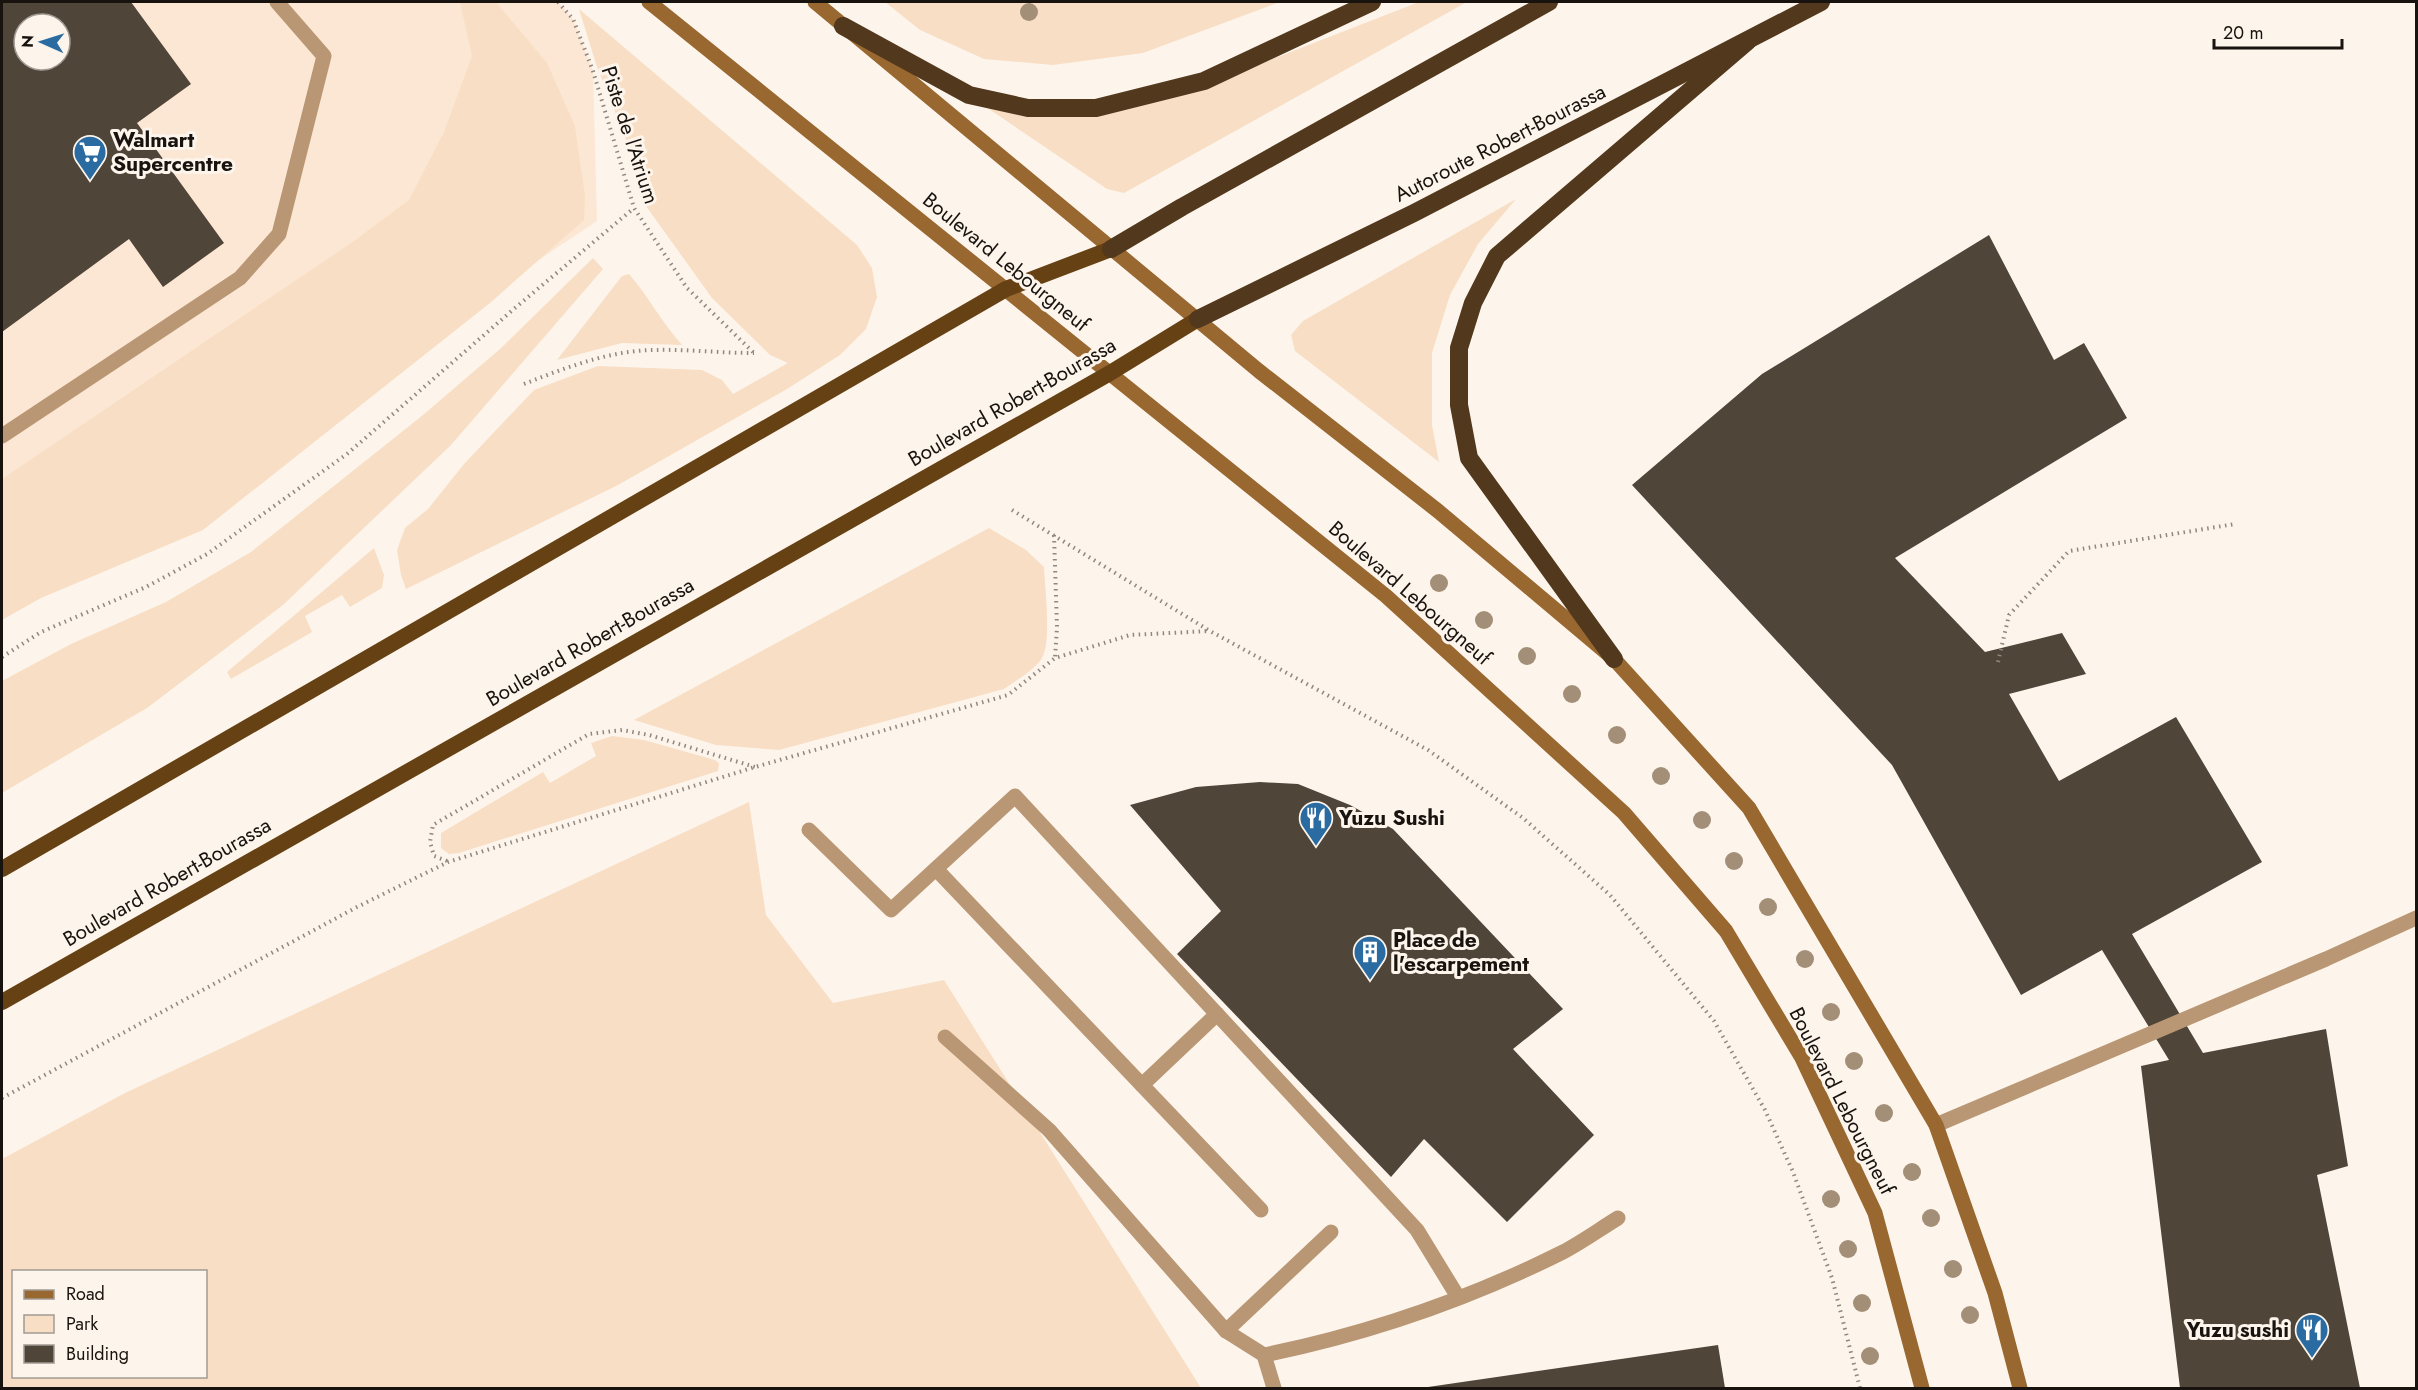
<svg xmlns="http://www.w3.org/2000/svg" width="2418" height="1390" font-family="Jost,sans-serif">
  <rect width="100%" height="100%" fill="#fdf5ec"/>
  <path fill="#fce7d4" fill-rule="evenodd" d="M2,2H558L573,19L593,71L597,221L2,619ZM24,24H60V60H24Z"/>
  <g fill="#f8dec4" fill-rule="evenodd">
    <polygon points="460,2 496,2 547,63 575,126 585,196 584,220 490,303 203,530 41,598 2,620 2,479 354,241 409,200 444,132 472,56"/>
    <polygon points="885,2 1280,2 1143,53 1053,65 984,59 920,30"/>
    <polygon points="1419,2 1467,2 1124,193 1107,189 977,101 1032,112 1211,83"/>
    <polygon points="579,9 857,245 872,268 877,297 866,329 840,355 787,389 618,485 406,589 401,575 397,550 405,528 428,509 464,464 534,390 598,366 702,370 722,380 733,394 788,363 770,355 712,298 643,202 633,157 596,64"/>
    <polygon points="1516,199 1478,244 1450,295 1432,353 1432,425 1439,462 1295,351 1291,335 1303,321"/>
    <polygon points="593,258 603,269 451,445 283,605 147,708 2,793 2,681 71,644 166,602 251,552 423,415 500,349"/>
    <path d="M629,274C649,297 662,323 682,345L622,343L557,360L622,276Z"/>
    <path d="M989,528L1026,550L1044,567C1045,588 1051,639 1043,656C1036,670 1016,680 1004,689L779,750L716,745L634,720Z"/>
    <polygon points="374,548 384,575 382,588 350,607 342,595 305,616 312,632 231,679 227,672"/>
    <polygon points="612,736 644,740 715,760 719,763 718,771 459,853 449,854 441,848 441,833 543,772 550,783 596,756 591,743"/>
    <path d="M749,802L766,915L833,1003L944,980L1201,1388H2V1159L125,1093ZM14,1272H206V1376H14Z"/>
  </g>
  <g fill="#504539" fill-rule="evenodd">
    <path d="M2,2H131L191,84L137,123L224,243L163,287L129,239L2,332ZM24,24H60V60H24Z"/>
    <polygon points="1989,235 2054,360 2084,343 2127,418 1895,558 1985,652 2062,633 2086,674 2009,694 2059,781 2176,717 2262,862 2132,934 2203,1053 2326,1029 2348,1166 2317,1175 2360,1388 2180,1388 2141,1066 2169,1060 2102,950 2021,995 1892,765 1632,485 1762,374"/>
    <polygon points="1260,782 1298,784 1350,805 1393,829 1563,1009 1513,1049 1594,1135 1507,1222 1424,1139 1391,1177 1177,954 1221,911 1130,805 1196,787"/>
    <polygon points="1718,1345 1725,1388 1428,1388 1428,1387"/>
  </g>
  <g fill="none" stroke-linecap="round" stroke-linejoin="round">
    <g stroke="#8f8881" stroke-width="4" stroke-dasharray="1.5 4.5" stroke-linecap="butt">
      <polyline points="558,2 573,19 593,71 634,208 687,288 754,353"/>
      <path d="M524,384C565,368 608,351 653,350C686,349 720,353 754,353"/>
      <polyline points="1012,510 1210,631 1428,750 1523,818 1610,895 1714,1021 1765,1110 1793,1172 1832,1278 1860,1388"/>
      <polyline points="1054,535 1057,627 1055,658"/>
      <polyline points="2,657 41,632 146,587 207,554 347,454 515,308 634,208"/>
      <polyline points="1998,662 2009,615 2069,551 2235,524"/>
      <polyline points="447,861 434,856 430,842 433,825 589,734 622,730 649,735 755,767"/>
      <polyline points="2,1098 357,907 448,862 755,767 1008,695 1055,658 1130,635 1210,631"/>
    </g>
    <g stroke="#b99774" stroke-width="15">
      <polyline points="2,436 240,278 279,234 324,56 277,2"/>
      <polyline points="809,830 891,910 1015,796 1417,1230 1458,1297"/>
      <polyline points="936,869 1261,1210"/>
      <polyline points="945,1037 1049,1130 1226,1331 1264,1355 1274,1388"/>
      <polyline points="1142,1085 1217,1014"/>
      <polyline points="1936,1125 2326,959 2416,918"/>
      <polyline points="1226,1331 1331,1232"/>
      <path d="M1264,1355C1367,1334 1469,1299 1563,1252C1582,1242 1600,1229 1618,1218"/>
    </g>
    <g stroke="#996831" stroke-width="15">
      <polyline points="649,2 1386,596 1624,813 1726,931 1802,1058 1875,1213 1922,1388"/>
      <polyline points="815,2 1259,371 1438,511 1614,659 1749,808 1936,1125 1995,1293 2020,1388"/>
    </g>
    <g stroke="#664114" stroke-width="16">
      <polyline points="2,869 1006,289 1111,249"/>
      <polyline points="2,1002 1110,373 1198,319"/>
    </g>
    <g stroke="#52381c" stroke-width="18">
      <polyline points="843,26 969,95 1028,108 1096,108 1204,81 1372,2"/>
      <polyline points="1111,249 1182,207 1549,2"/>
      <polyline points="1198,319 1414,213 1821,2"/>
      <polyline points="1614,659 1469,458 1459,405 1459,348 1473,303 1497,256 1748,41"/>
    </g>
  </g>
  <g fill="#a38f77">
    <circle cx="1029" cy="12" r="9"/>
    <circle cx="1439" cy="583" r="9"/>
    <circle cx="1484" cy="620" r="9"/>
    <circle cx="1527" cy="656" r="9"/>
    <circle cx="1572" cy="694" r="9"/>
    <circle cx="1617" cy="735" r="9"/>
    <circle cx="1661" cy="776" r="9"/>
    <circle cx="1702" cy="820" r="9"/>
    <circle cx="1734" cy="861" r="9"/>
    <circle cx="1768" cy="907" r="9"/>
    <circle cx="1805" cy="959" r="9"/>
    <circle cx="1831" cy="1012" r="9"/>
    <circle cx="1854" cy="1061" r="9"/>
    <circle cx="1884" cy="1113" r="9"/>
    <circle cx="1912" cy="1172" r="9"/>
    <circle cx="1831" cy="1199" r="9"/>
    <circle cx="1931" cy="1218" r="9"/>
    <circle cx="1848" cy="1249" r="9"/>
    <circle cx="1953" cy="1269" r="9"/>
    <circle cx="1862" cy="1303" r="9"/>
    <circle cx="1970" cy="1315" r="9"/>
    <circle cx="1870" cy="1356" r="9"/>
  </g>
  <defs>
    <g id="supermarket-pin" transform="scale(1.725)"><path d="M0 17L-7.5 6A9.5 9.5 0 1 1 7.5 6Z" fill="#2a6ba1" stroke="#fdf5ec"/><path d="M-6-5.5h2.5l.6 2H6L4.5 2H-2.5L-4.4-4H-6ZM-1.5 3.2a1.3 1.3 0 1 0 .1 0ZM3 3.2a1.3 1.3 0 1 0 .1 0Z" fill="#fff"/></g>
    <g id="restaurant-pin" transform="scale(1.725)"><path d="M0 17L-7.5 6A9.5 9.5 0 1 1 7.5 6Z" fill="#2a6ba1" stroke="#fdf5ec"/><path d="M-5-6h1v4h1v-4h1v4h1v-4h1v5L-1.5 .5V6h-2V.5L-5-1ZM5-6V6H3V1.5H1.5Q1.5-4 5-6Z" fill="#fff"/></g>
    <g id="building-pin" transform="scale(1.725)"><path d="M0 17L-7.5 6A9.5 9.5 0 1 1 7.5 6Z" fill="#2a6ba1" stroke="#fdf5ec"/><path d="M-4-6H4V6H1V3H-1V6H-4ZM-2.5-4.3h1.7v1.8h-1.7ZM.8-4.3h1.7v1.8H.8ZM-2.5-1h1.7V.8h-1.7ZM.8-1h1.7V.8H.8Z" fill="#fff"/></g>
  </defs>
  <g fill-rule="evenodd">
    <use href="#supermarket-pin" x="90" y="152"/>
    <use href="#restaurant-pin" x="1316" y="818"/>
    <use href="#building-pin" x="1370" y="952"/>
    <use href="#restaurant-pin" x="2312" y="1330"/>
  </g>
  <g text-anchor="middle" stroke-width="6" stroke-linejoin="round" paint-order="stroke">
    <g font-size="21" fill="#18130f" stroke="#fdf5ec">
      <text transform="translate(630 135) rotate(72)" y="7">Piste de l'Atrium</text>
      <text transform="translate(1500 143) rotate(-27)" y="7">Autoroute Robert-Bourassa</text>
      <text transform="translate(1006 262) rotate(39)" y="7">Boulevard Lebourgneuf</text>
      <text transform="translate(1012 402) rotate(-30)" y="7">Boulevard Robert-Bourassa</text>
      <text transform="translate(1410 593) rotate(41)" y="7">Boulevard Lebourgneuf</text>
      <text transform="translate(590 642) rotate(-30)" y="7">Boulevard Robert-Bourassa</text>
      <text transform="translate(167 882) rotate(-30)" y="7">Boulevard Robert-Bourassa</text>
      <text transform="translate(1842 1101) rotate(63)" y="7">Boulevard Lebourgneuf</text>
    </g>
    <g font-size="21" font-weight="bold" fill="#18130f" stroke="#fdf5ec" text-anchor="start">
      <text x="113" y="147">Walmart<tspan x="113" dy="24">Supercentre</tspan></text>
      <text x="1339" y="825">Yuzu Sushi</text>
      <text x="1393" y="947">Place de<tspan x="1393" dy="24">l'escarpement</tspan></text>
      <text x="2289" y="1337" text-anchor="end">Yuzu sushi</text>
    </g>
  </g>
  <rect width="2418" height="1390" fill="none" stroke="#18130f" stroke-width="6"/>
  <rect x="12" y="1270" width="195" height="108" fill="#fdf5ec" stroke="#a19b94" stroke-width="1.5"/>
  <rect x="24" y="1290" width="30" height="9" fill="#996831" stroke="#a19b94" stroke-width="1.5"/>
  <text x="66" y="1300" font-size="18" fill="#18130f">Road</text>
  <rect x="24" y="1315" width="30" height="18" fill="#f8dec4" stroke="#a19b94" stroke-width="1.5"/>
  <text x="66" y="1330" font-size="18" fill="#18130f">Park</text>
  <rect x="24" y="1345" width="30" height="18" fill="#504539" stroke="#a19b94" stroke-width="1.5"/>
  <text x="66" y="1360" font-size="18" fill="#18130f">Building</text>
  <g transform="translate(42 42) rotate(273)"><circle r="28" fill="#fdf5ec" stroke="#a19b94" stroke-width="1.5"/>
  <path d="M0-4.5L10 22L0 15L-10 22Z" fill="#2a6ba1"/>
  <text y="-9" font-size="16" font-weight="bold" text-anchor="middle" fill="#18130f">N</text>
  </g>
  <path d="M2214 39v9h128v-9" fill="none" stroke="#18130f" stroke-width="3"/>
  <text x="2223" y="39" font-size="18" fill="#18130f" stroke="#fdf5ec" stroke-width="4.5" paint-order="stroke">20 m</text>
</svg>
